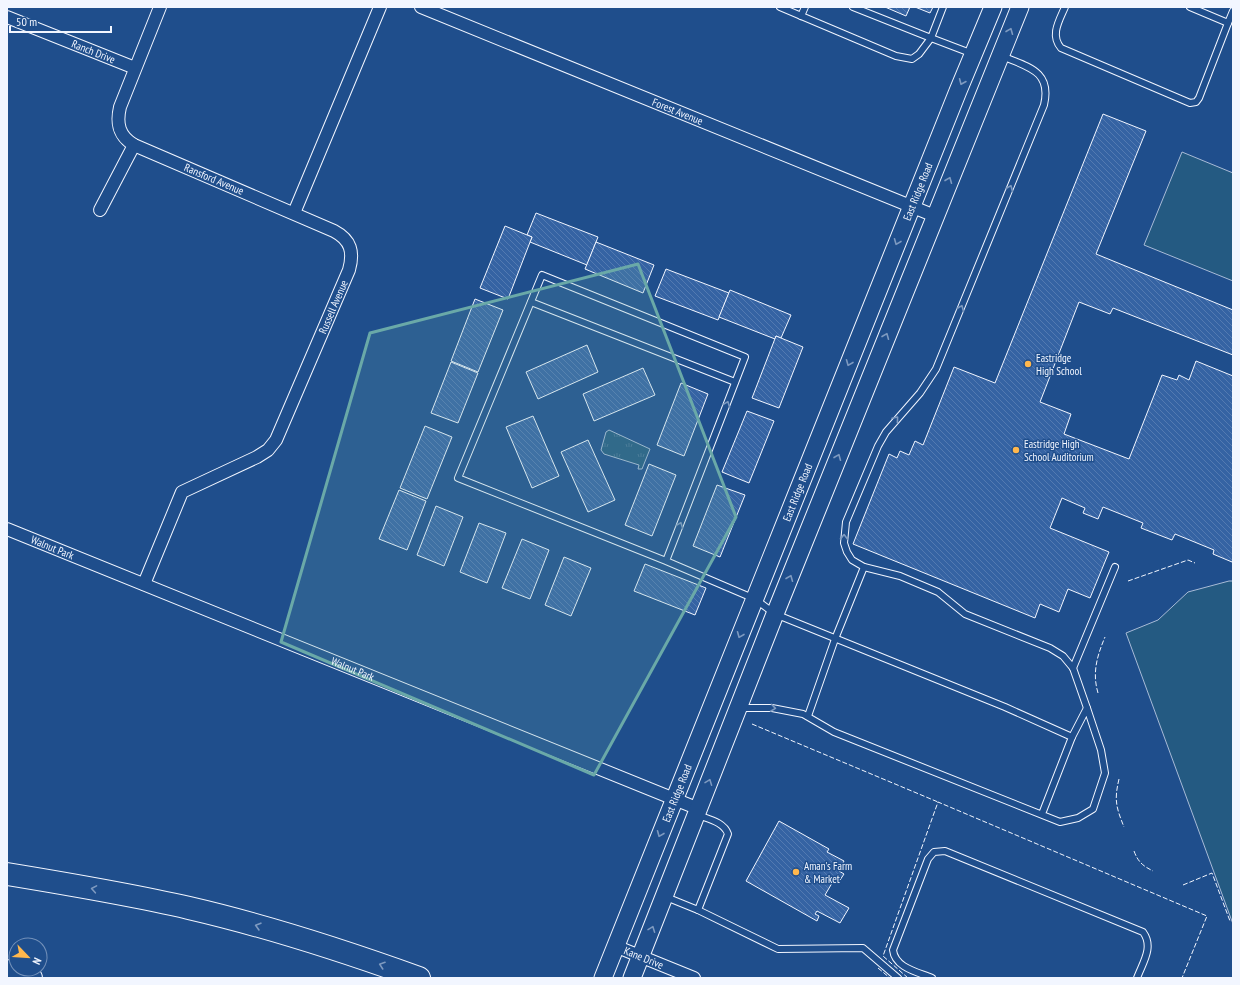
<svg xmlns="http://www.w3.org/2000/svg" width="1240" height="985" font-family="'PT Sans Narrow',sans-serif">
  <defs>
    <pattern id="park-tufts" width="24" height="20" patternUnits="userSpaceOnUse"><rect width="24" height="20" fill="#245a82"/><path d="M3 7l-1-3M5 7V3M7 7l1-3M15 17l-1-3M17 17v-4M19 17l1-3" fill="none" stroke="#447295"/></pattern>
    <pattern id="building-back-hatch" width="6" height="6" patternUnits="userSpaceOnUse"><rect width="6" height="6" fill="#3563a3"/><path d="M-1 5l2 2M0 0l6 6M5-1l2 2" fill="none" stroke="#537ab1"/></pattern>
  </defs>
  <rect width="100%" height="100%" fill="#1f4e8c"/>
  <polygon fill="url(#park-tufts)" stroke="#a8bbd7" points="609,430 650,449 642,469 638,469 639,465 604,454 601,450 606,432"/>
  <g fill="#245a82" stroke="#a8bbd7">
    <polygon points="1182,152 1233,173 1233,281 1144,245"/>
    <polygon points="1229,581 1233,581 1233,924 1126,633 1158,620 1188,592"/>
  </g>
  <g fill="url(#building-back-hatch)" stroke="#f2f6ff">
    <polygon points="885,7 910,7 906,16"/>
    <polygon points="915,7 933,7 930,13"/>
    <polygon points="1103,114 1146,131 1096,254 1233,310 1233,355 1113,308 1110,314 1079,302 1040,402 1071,414 1064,434 1129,459 1162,375 1177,380 1179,375 1189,380 1196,361 1233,376 1233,559 1232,562 1213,554 1214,550 1175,534 1172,540 1141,528 1143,523 1103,507 1098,519 1083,513 1085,508 1062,498 1050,528 1109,552 1090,598 1068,589 1059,612 1040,604 1035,618 853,544 889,454 897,458 900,451 909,455 915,441 923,445 954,367 995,383"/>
    <polygon points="536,213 598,237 587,265 530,242 532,237 527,235"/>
    <polygon points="505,226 532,237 508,299 480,288"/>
    <polygon points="596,242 654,265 643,293 585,269"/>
    <polygon points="666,269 729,293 718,320 655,296"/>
    <polygon points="730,290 791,315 781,338 776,336 775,339 719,317"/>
    <polygon points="475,299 503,310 478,372 451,361"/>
    <polygon points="776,336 803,347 779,408 752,398"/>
    <polygon points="587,345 598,372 538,399 526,372"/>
    <polygon points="451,362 478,373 458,423 431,413"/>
    <polygon points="643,368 655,395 594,421 583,394"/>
    <polygon points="681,383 708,394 684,456 657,445"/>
    <polygon points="747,411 774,421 749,483 722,472"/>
    <polygon points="533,416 559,476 532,488 506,427"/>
    <polygon points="425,426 452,437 427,499 400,488"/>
    <polygon points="588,440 615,500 588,512 561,452"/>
    <polygon points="649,464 676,475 652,536 625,525"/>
    <polygon points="717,485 745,495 720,557 693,546"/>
    <polygon points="399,490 426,501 407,550 379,539"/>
    <polygon points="436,506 463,517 444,566 417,555"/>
    <polygon points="479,523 506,533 487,583 460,572"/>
    <polygon points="522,539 549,550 530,599 502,588"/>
    <polygon points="564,557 591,568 571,616 545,605"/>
    <polygon points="645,564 706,588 695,615 634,591"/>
    <polygon points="779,821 829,849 827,852 844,861 839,871 844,874 840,880 835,878 825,895 849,908 840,923 817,911 815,914 819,916 817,921 746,881"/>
  </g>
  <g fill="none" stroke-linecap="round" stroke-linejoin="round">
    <g stroke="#f2f6ff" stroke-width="8">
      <g id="lane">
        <polyline points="780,7 896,56 912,59 919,54 931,38 973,54"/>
        <polyline points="853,7 931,38 943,7"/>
        <path d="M1065,7C1059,21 1050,35 1061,48L1190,103L1196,102L1199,98L1228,23"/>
        <polyline points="1190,7 1228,23 1233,11"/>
        <polyline points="801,16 805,7"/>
        <path d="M1002,56C1028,67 1052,71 1044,105L936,369L920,393L886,432L878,446L846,522L844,543L847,552L852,560L864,567L900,576L938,592L965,614L1050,648L1063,656L1073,668L1087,708"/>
        <polyline points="531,302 735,382"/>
        <polyline points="666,561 745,357 542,275 458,478 666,561 755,599 775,614 1005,707 1072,737"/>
        <polyline points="1073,668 1115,567"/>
        <polyline points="741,708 772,708 803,714 834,732 1060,822 1078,818 1093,809 1105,773 1101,750 1087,708 1072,737 1042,814"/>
        <polyline points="808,716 835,639 864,567"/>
        <path d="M666,897L698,910L728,834C724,822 708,819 698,815"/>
        <polyline points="698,910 778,949 863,948 898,978"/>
        <path d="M932,978C918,972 895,968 893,950L928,859L934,852L945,851L1143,932C1154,947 1143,962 1137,978"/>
      </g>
    </g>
    <g stroke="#f2f6ff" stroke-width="14">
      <g id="street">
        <path id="s1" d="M421,7L935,216"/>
        <path id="s2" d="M7,17L135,68"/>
        <polyline points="100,210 134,145"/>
        <polyline points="294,213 380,7"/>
        <path id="s3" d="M7,529L699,809"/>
        <path id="s4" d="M144,584L182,492L257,457L268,450L276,440L349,270C354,252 351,240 334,231L134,145C119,136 116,124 120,107L160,7"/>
        <path id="s5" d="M615,946L694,978"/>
      </g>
    </g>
    <g stroke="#f2f6ff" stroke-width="19">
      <g id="secondary">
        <path id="s6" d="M603,978L958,91L993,7"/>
        <polyline points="632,978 775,614 1020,7"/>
      </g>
    </g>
    <g stroke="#f2f6ff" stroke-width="24">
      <g id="highway">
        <path d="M7,874C68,884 129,894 189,908C267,926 344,951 419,978"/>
        <polyline points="7,971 31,978"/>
      </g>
    </g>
    <use href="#lane" stroke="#1f4e8c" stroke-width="6"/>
    <use href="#street" stroke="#1f4e8c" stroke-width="12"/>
    <use href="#secondary" stroke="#1f4e8c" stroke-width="17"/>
    <use href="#highway" stroke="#1f4e8c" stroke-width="22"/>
    <g stroke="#f2f6ff" stroke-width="1" stroke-dasharray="5 2" stroke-linecap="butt">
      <polyline points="1128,581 1188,560 1195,563"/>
      <path d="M1098,693C1092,673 1097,656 1105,637"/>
      <polyline points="752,724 938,802"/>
      <path d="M1119,779C1114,800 1116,807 1124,827"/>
      <path d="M1134,851C1138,862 1143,866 1153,871"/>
      <polyline points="1183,885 1212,873 1230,921"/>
      <polyline points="878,968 890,978"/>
      <polyline points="908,978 883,956 938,802 1207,916 1182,978"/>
    </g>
  </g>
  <defs><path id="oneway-chevron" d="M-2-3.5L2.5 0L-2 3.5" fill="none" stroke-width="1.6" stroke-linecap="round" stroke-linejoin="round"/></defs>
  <g stroke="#7e9ac0">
    <use href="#oneway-chevron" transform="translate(1010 31) rotate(-68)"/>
    <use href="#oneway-chevron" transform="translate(962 82) rotate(113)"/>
    <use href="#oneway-chevron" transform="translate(949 180) rotate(-68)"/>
    <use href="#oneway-chevron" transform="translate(1010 188) rotate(-68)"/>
    <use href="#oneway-chevron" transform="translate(897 242) rotate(112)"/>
    <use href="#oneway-chevron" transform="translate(961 308) rotate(-68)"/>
    <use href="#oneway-chevron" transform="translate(886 336) rotate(-68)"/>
    <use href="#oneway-chevron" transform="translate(849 363) rotate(112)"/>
    <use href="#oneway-chevron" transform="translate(727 404) rotate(-69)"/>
    <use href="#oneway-chevron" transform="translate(896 419) rotate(-50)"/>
    <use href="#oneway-chevron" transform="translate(838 457) rotate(-68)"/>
    <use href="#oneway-chevron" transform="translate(680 525) rotate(-69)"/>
    <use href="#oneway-chevron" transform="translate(844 537) rotate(-88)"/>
    <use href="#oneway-chevron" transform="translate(790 578) rotate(-68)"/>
    <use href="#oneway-chevron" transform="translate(740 635) rotate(112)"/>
    <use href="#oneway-chevron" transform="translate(773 708) rotate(8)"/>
    <use href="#oneway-chevron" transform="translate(709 782) rotate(-69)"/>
    <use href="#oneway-chevron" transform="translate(660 834) rotate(112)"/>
    <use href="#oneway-chevron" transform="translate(94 889) rotate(-170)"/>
    <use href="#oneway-chevron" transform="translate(258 926) rotate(-164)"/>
    <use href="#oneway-chevron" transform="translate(652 929) rotate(-69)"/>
    <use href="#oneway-chevron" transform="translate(382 965) rotate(-161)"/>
  </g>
  <path fill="#6aa9a8" fill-opacity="0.2" stroke="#6aa9a8" stroke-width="3" stroke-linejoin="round" d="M638,264L736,517L594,775L281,642L370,333Z"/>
  <g fill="#ffb74d" stroke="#1f4e8c" stroke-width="1.5">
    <circle cx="1028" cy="364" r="4"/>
    <circle cx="1016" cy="450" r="4"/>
    <circle cx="796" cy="872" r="4"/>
  </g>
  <g text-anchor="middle" stroke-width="3" stroke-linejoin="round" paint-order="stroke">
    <g font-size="11" fill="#f2f6ff" stroke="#1f4e8c">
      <text dy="4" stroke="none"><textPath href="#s2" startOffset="93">Ranch Drive</textPath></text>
      <text dy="4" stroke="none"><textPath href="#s1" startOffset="277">Forest Avenue</textPath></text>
      <text transform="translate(214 179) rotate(23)" y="4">Ransford Avenue</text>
      <text dy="4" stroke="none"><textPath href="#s6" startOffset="847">East Ridge Road</textPath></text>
      <text dy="4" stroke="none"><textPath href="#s4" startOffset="353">Russell Avenue</textPath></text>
      <text dy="4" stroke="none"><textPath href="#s6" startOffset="523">East Ridge Road</textPath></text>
      <text dy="4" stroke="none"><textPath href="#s3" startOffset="49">Walnut Park</textPath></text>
      <text dy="4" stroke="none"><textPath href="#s3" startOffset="373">Walnut Park</textPath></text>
      <text dy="4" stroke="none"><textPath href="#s6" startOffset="199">East Ridge Road</textPath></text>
      <text dy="4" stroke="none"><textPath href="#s5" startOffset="31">Kane Drive</textPath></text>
    </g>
    <g font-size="11" fill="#f2f6ff" stroke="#1f4e8c" text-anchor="start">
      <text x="1036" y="362">Eastridge<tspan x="1036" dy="13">High School</tspan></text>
      <text x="1024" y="448">Eastridge High<tspan x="1024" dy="13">School Auditorium</tspan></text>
      <text x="804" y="870">Aman's Farm<tspan x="804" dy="13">&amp; Market</tspan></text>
    </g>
  </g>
  <rect width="1240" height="985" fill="none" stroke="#f2f6ff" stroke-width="16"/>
  <g transform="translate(28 957) rotate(115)"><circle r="19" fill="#1f4e8c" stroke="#7391ba"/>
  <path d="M0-3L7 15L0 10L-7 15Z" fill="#ffb74d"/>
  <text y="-6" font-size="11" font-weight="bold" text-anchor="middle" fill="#f2f6ff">N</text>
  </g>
  <path d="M10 26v6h101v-6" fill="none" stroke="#f2f6ff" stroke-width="2"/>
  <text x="16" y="26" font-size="12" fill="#f2f6ff" stroke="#1f4e8c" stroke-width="3" paint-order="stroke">50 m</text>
</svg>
